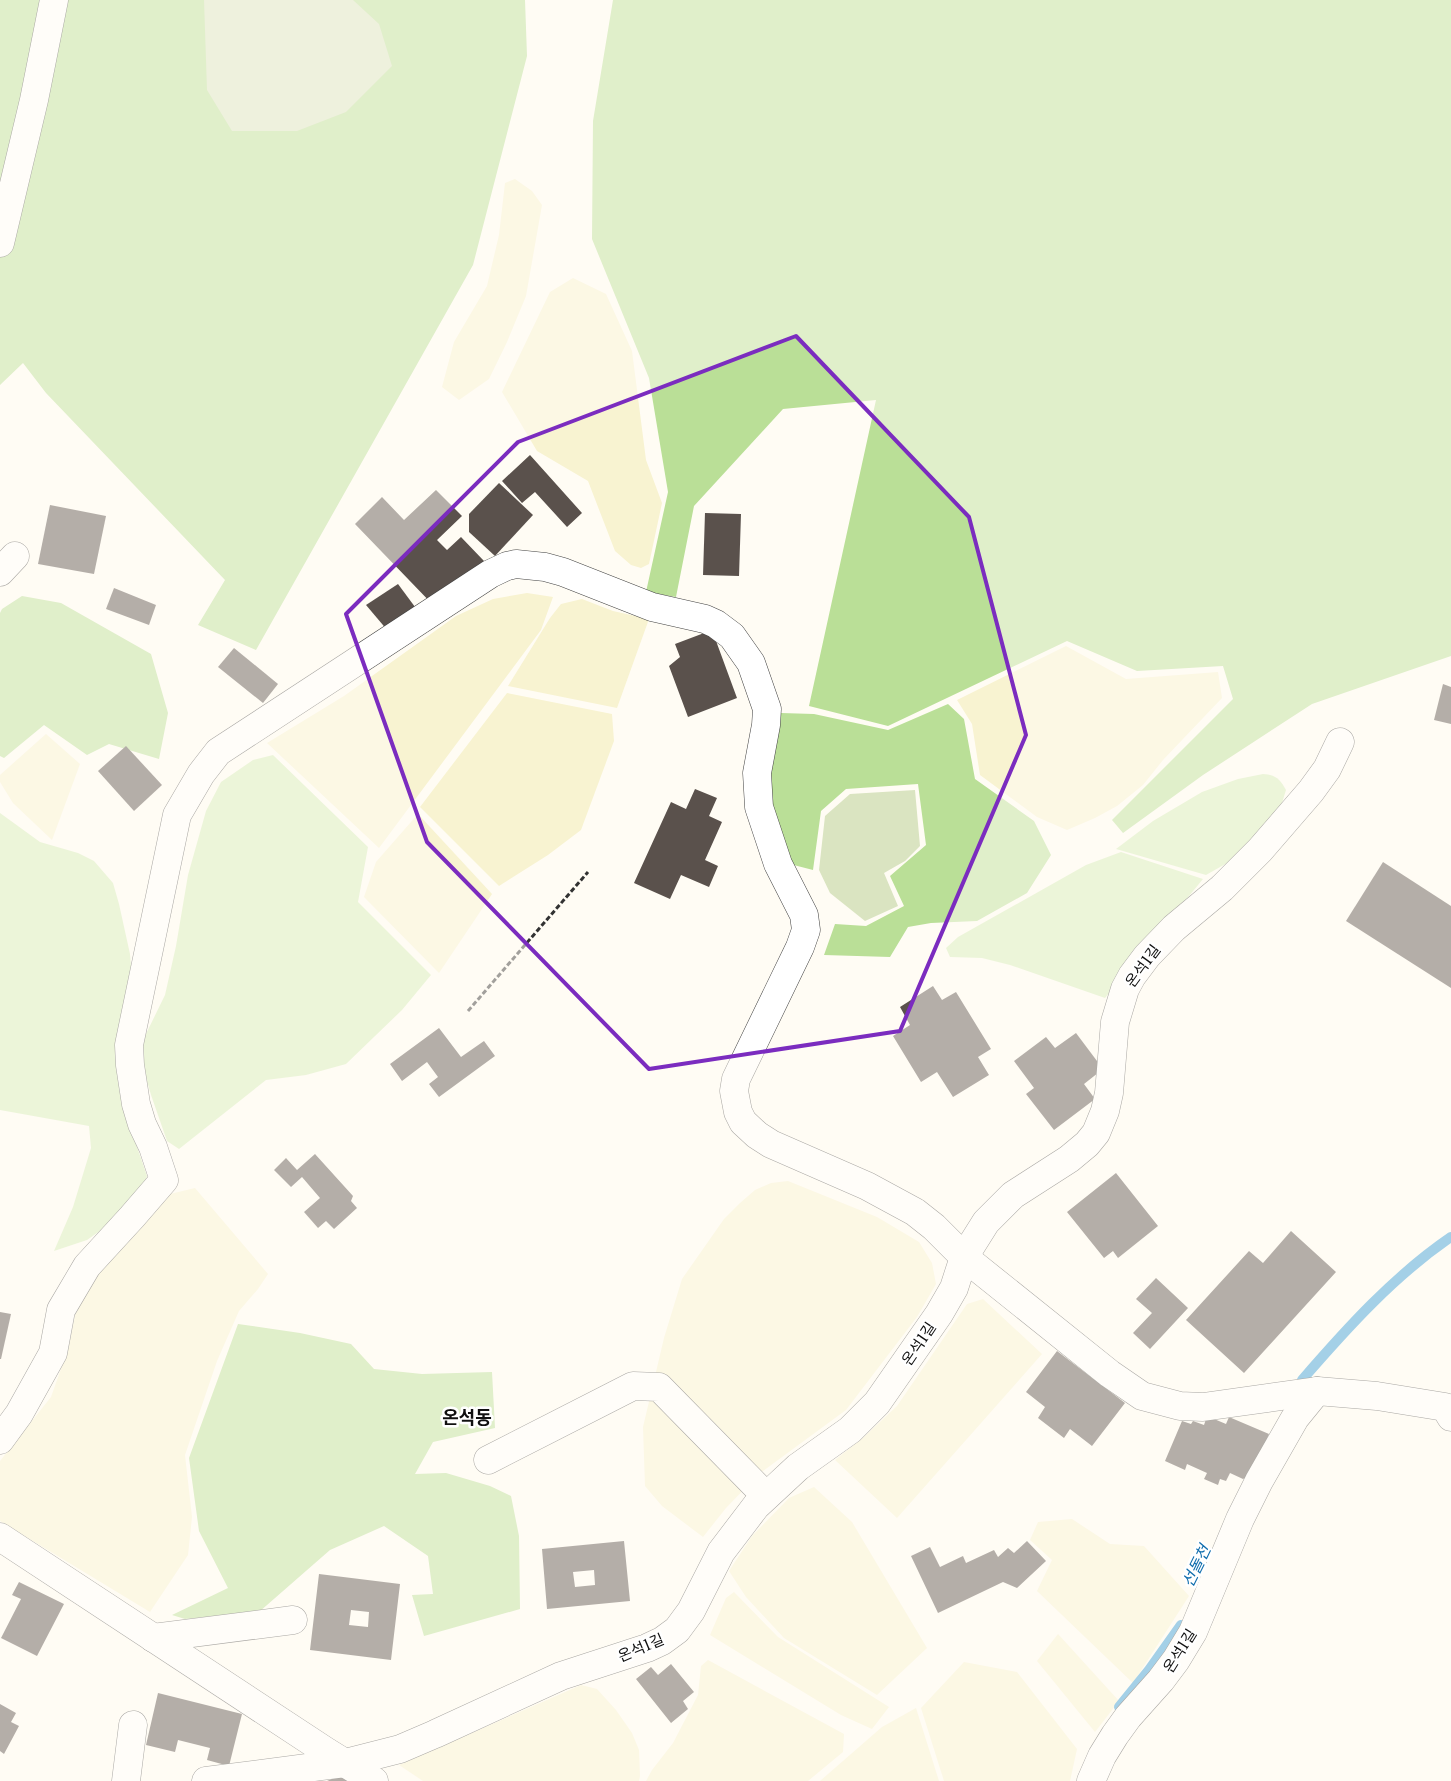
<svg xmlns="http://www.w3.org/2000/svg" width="1451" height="1781" font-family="'Libre Baskerville','Noto Sans KR',serif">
  <rect width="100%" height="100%" fill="#fffcf4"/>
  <g fill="#f8f3d1">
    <polygon points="515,179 532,191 542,205 526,296 507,342 489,379 459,400 442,387 454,342 487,286 499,235 505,183"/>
    <polygon points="573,278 606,294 632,351 646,460 662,503 649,564 641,568 631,565 615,551 588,481 537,451 502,392 550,292"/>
    <polygon points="527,593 553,597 541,630 379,848 267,743 344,696 456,616 493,599"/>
    <polygon points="582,599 613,611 649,619 617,708 508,686 550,618 561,604"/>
    <polygon points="1066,646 1126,679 1218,672 1222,698 1163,760 1143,785 1117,806 1095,818 1067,830 1037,817 980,775 972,724 957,700"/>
    <polygon points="507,693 612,714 614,741 581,830 548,855 499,886 420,807"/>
    <polygon points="46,734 80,764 52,840 13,803 0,782 0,775"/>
    <polygon points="418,814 492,894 439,973 364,897 376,862"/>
    <polygon points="788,1181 877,1217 919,1242 932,1263 936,1284 917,1317 846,1410 759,1474 726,1508 703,1537 662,1506 645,1486 643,1427 664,1338 682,1279 724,1219 740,1203 755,1190 771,1183"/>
    <polygon points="195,1188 268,1274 258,1289 239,1311 217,1361 185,1455 192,1517 188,1555 150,1612 0,1521 0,1461 51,1397 68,1349 78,1301 120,1244 170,1194"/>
    <polygon points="983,1299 1042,1354 897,1518 835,1460 864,1437 897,1406 967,1304"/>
    <polygon points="814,1487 852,1522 927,1648 877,1695 784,1638 746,1597 729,1571 752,1536 789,1498"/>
    <polygon points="1072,1519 1110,1544 1144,1546 1189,1596 1133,1683 1037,1591 1052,1560 1030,1540 1038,1522"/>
    <polygon points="734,1592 778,1637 889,1707 872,1729 841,1715 710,1635 726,1598"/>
    <polygon points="1058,1634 1119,1701 1095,1732 1037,1661"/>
    <polygon points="708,1660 844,1734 843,1752 808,1781 646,1781 652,1770 673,1743 698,1695 701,1666"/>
    <polygon points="964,1662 1017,1672 1077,1749 1070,1781 944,1781 921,1708"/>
    <polygon points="581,1685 597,1689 616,1710 632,1733 639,1750 640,1776 639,1781 423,1781 399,1765"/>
    <polygon points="916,1708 939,1781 820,1781 882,1727"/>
  </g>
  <g fill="#d6edb9">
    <polygon points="273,755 368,847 358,902 431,975 402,1010 346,1064 306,1075 266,1080 179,1149 167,1141 151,1095 144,1071 143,1040 165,995 176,946 188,875 206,811 221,782 253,760"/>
    <path d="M1263,774C1276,775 1280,779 1286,790L1278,816L1236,858L1206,875L1116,849L1153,821L1202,792L1238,779Z"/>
    <polygon points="0,813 40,842 78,853 94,861 113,883 119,904 130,954 133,989 126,1115 147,1176 140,1196 117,1219 87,1240 54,1251 73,1207 91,1148 89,1126 0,1110"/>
    <polygon points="1121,852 1203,879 1105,998 1010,965 982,958 950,957 946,948 958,937 1086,865"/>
  </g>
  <g fill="#badf97">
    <polygon points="0,0 525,0 527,56 473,265 256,650 198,625 225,580 46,393 23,363 0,385"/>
    <polygon points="613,0 1451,0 1451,656 1312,704 1203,775 1123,833 1112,820 1233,699 1223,666 1137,671 1067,641 888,726 809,706 876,400 783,409 694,506 676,597 646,592 668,492 649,378 592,239 593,121"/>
    <polygon points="22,596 61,603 151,654 168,713 159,759 109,744 87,755 44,725 4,758 0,756 0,613 2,609"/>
    <polygon points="948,704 964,719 975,779 1034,821 1051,855 1027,893 977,921 931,923 908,927 890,957 824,955 835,924 866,926 904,906 890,876 926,845 918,784 846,789 821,811 813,870 782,862 768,797 772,741 781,713 814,714 888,730"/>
    <polygon points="238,1324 300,1333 351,1344 374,1369 422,1374 492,1372 495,1428 433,1442 415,1474 446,1473 490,1486 511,1496 519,1536 520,1609 424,1636 412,1595 433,1594 428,1556 384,1526 330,1550 259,1612 185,1619 172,1615 228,1588 199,1531 189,1458"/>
  </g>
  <g fill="#dae4c1">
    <polygon points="204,0 353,0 379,24 392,66 346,112 297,131 232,131 207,90"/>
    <polygon points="915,790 920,846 905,861 884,873 898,906 865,921 830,893 819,870 825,816 850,794"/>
  </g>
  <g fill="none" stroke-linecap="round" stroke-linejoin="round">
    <g stroke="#369cd7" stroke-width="10">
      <path d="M1302,1380C1347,1328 1394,1276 1451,1237"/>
      <polyline points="1119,1707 1149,1670 1181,1625"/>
    </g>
  </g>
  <g fill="#5a514c" fill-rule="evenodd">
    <polygon points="530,455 582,513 567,527 535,492 522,503 502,481"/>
    <polygon points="499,483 533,515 495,556 469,532 469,514"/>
    <polygon points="436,490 462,516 437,540 447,550 461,537 484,561 436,608 355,524 382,497 404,520"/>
    <polygon points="50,505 106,516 94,574 38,564"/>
    <polygon points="705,513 741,514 739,576 703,575"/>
    <polygon points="398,584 418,611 388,631 366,605"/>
    <polygon points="114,588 156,605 149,625 106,609"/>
    <polygon points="712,630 737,698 688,717 669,666 680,657 675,644"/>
    <polygon points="234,648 278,684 263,703 218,667"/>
    <polygon points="1443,684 1451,687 1451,724 1434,720"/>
    <polygon points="126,746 162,785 134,811 98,771"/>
    <polygon points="695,789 717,798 709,816 722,822 705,860 718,866 709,887 681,875 670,899 634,883 671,802 686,809"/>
    <polygon points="1383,862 1451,906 1451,988 1346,921"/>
    <polygon points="933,986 942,1000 956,992 991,1049 978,1057 989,1075 953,1097 937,1072 921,1082 893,1036 910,1025 900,1007"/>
    <polygon points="439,1028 461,1057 484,1041 495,1056 439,1097 429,1084 438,1077 427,1062 402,1081 390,1064"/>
    <polygon points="1076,1033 1103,1069 1084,1084 1095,1099 1054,1130 1026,1094 1034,1088 1014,1061 1046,1037 1055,1048"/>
    <polygon points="315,1154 353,1196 351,1201 357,1208 334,1229 326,1221 318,1228 304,1212 320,1198 302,1177 291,1187 274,1170 286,1158 297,1170"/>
    <polygon points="1116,1173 1158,1226 1118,1258 1113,1251 1104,1258 1067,1212"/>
    <polygon points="1291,1231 1336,1272 1244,1373 1186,1320 1249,1251 1263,1263"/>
    <polygon points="1156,1278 1188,1308 1150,1349 1133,1333 1152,1313 1136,1299"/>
    <polygon points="0,1312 11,1314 1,1359 0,1359"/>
    <polygon points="1057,1351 1125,1403 1092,1446 1070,1429 1064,1438 1038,1418 1045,1407 1026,1392"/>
    <polygon points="1207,1416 1226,1424 1229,1417 1269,1434 1252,1474 1243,1479 1230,1473 1226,1481 1220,1479 1218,1485 1204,1479 1207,1473 1187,1464 1185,1470 1165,1461 1182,1421 1191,1424 1193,1421 1204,1425"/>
    <path d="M624,1541L630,1601L547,1609L542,1549ZM594,1570L595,1585L575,1587L573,1572Z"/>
    <polygon points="1027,1541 1046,1561 1017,1588 1003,1582 938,1613 911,1556 930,1547 940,1567 963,1556 966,1563 994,1550 998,1557 1008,1548 1014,1553"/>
    <path d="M319,1574L400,1584L391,1660L310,1650ZM351,1610L369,1612L368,1627L349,1625Z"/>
    <polygon points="19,1582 64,1604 37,1656 1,1638 21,1599 12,1595"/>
    <polygon points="671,1664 694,1692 683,1701 688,1709 671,1723 636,1679 651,1667 658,1675"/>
    <polygon points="158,1693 242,1714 229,1766 207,1760 210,1748 178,1740 175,1752 146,1745"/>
    <polygon points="0,1704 16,1713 11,1722 19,1726 4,1754 0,1751"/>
    <polygon points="346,1773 349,1781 327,1781"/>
  </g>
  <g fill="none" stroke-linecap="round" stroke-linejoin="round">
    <g stroke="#434343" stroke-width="29">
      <g id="minor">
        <polyline points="0,243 34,100 54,0"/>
        <polyline points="0,572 15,556"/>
        <polyline points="0,1440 19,1414 53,1353 61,1310 87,1266 132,1217 164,1180 153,1147 142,1124 136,1104 130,1065 129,1045 177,815 201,774 218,752 490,574 507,566 516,564 545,567 563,572 652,607 705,619 716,624 732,636 751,663 767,709 766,725 757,773 759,807 778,864 804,915 806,930 800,947 736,1079 734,1091 738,1112 743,1122 757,1135 771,1144 867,1186 915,1212 934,1227 964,1257 1110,1374 1142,1396 1180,1406 1203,1407 1317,1391 1377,1396 1445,1407 1451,1417"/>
        <polyline points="488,1460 633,1386 659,1387 766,1496"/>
        <polyline points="0,1537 327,1752 374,1781"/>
        <polyline points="153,1638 293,1620"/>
        <polyline points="126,1781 133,1725"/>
        <polyline points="206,1781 345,1763 400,1749 435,1734 561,1676 647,1648 662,1641 677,1630 691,1611 721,1552 756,1506 798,1467 850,1430 877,1403 939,1314 954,1288 964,1257 986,1222 1013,1195 1069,1159 1087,1144 1096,1133 1105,1111 1109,1093 1115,1022 1125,989 1132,976 1147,956 1174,928 1222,888 1260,850 1311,791 1327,769 1340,742"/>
        <polyline points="1091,1781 1102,1756 1115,1735 1128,1717 1161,1680 1176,1660 1193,1632 1240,1519 1259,1481 1295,1418 1317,1391"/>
      </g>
    </g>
    <polyline stroke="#323232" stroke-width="3" stroke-dasharray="5 2.5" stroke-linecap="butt" points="468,1011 588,872"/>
    <use href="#minor" stroke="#fff" stroke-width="28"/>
  </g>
  <path d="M0 0H1451V1781H0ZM796,336L969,517L1026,735L900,1031L649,1069L427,842L346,614L518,442Z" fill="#fffcf4" fill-opacity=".55" fill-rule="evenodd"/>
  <path fill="none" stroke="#7b2cbf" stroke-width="4" stroke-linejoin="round" d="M796,336L969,517L1026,735L900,1031L649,1069L427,842L346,614L518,442Z"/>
  <g text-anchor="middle" stroke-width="5" stroke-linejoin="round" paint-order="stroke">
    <g font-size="15" fill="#101010" stroke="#fff">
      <text transform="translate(1143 966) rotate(-54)" y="5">온석1길</text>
      <text transform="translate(919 1344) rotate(-56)" y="5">온석1길</text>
      <text transform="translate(641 1648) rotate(-23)" y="5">온석1길</text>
      <text transform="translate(1180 1651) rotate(-58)" y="5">온석1길</text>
    </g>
    <g font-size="16" font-style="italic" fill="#0f6dad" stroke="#fff">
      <text transform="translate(1196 1566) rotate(-64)" y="6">선돌천</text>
    </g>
    <g font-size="18" font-weight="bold" fill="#101010" stroke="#fff">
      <text x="467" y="1424">온석동</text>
    </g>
  </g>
</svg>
